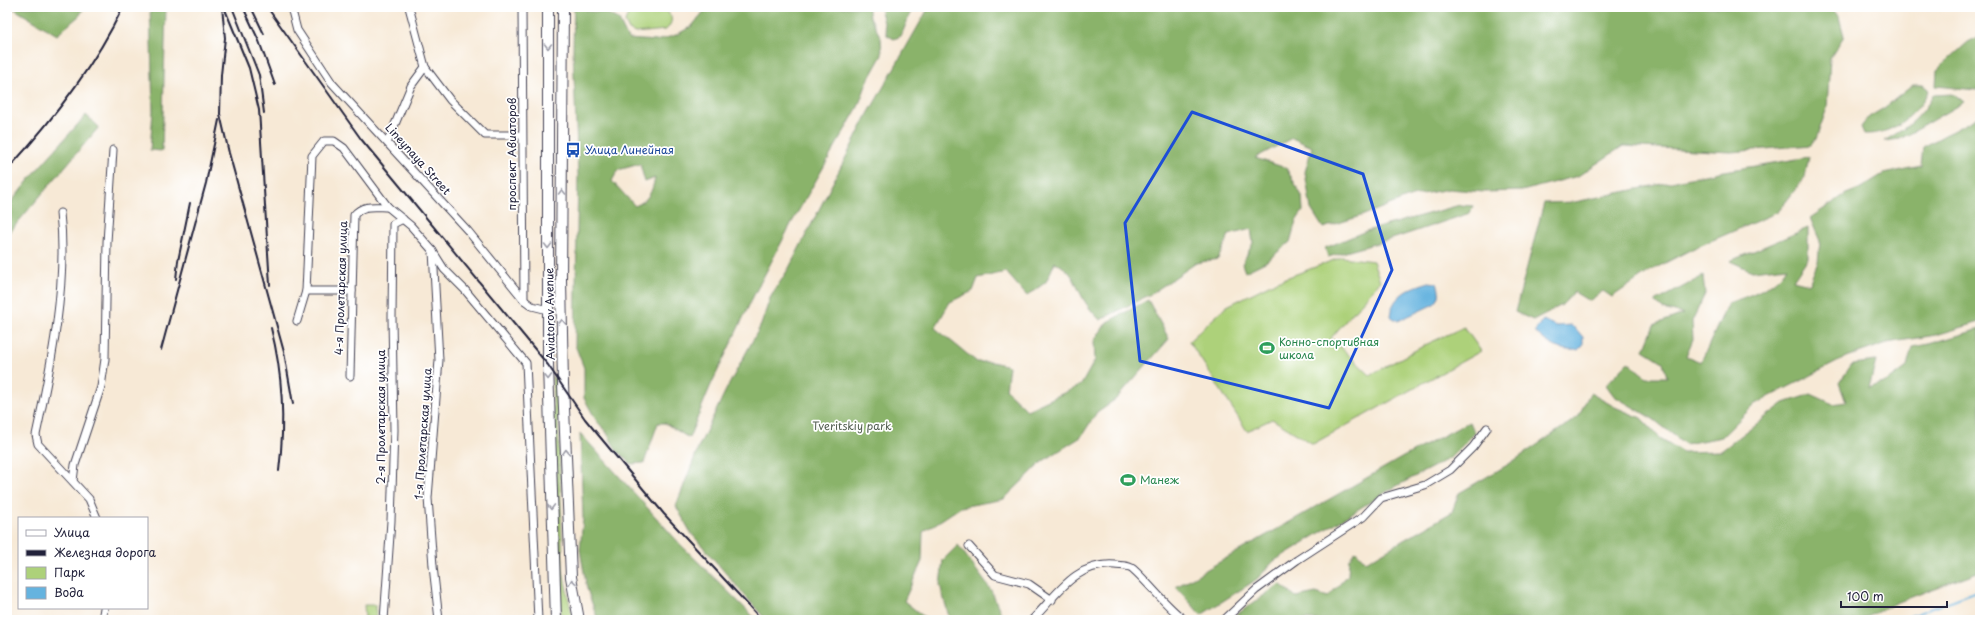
<svg xmlns="http://www.w3.org/2000/svg" width="1987" height="627" font-family="'Playpen Sans',sans-serif">
  <rect width="100%" height="100%" fill="#fff"/>
  <filter id="ink" filterUnits="userSpaceOnUse"><feTurbulence type="fractalNoise" baseFrequency=".025" numOctaves="2"/><feDisplacementMap in="SourceGraphic" scale="8" xChannelSelector="R" yChannelSelector="G"/><feConvolveMatrix kernelMatrix="1 2 1 2 8 2 1 2 1" color-interpolation-filters="sRGB"/></filter>
  <filter id="wash" filterUnits="userSpaceOnUse"><feTurbulence type="fractalNoise" baseFrequency=".012" numOctaves="4" result="noise"/><feDisplacementMap in="SourceGraphic" scale="16" xChannelSelector="R" yChannelSelector="G"/><feGaussianBlur stdDeviation="0.9" result="paint"/><feColorMatrix in="noise" values="0 0 0 0 0 0 0 0 0 0 0 0 0 0 0 0 0 1.4 0 .05"/><feComposite in="paint" operator="in"/></filter>
  <g filter="url(#wash)">
    <rect width="100%" height="100%" fill="#f7e9d6"/>
    <g fill="#add17a" stroke="#687a5a">
      <path d="M664,9C673,16 674,21 666,30L635,33L629,30L625,22L628,14L632,11Z"/>
      <polygon points="1342,257 1373,261 1380,281 1331,338 1370,375 1425,345 1464,327 1481,351 1313,444 1272,419 1247,431 1189,341 1227,306 1275,282"/>
      <polygon points="552,376 557,382 563,571 573,620 561,620"/>
      <polygon points="364,605 376,605 376,618 365,618"/>
    </g>
    <g fill="#8ab36a" stroke="#566a52" fill-rule="evenodd">
      <polygon points="11,7 84,7 80,15 57,35"/>
      <polygon points="150,7 166,7 162,151 150,150 153,111"/>
      <path d="M574,7H582L588,11L605,12L619,20L628,39L656,41L676,35L692,26L705,10L727,7H868L870,17L881,38L882,55L868,80L858,107L791,224L754,295L710,387L689,438L665,423H658L644,463L631,464L617,451L607,433L596,420L584,398V368L575,345L578,174L573,51ZM640,164L645,182L655,178C652,192 649,200 635,206L612,181L618,170Z"/>
      <polygon points="880,7 913,7 901,36 894,39 887,35"/>
      <path d="M929,7H1831L1839,17L1844,36L1830,58L1827,108L1816,139L1811,145L1731,152L1623,146L1578,176L1522,191L1484,192L1449,189L1412,196L1364,215L1323,228L1311,209L1305,172L1312,147L1292,138L1255,158L1286,168L1302,196L1303,211L1296,221L1290,242L1267,261L1245,272L1242,264L1253,243L1251,229L1229,235L1218,259L1196,263L1151,294L1100,320C1094,314 1088,307 1084,300C1073,281 1076,274 1055,262L1046,282L1027,296L1006,272L978,278L973,291L950,302L935,328L977,362H992L1009,366L1006,390L1027,410L1081,385L1095,360L1094,341L1107,322L1148,300L1169,339L1116,399L1097,412L1081,437L1043,461L1004,499L961,507L923,532L922,561L904,601L928,620H766L691,533L676,506L699,446L726,390L761,325L770,298L789,268L868,114Z"/>
      <polygon points="1980,36 1980,88 1976,90 1936,86 1937,70 1968,42"/>
      <path d="M1913,85H1923L1929,90C1916,115 1894,135 1864,134L1861,127L1869,117L1884,108Z"/>
      <path d="M1954,94L1964,102L1900,139L1884,141C1906,128 1921,119 1933,95Z"/>
      <polygon points="86,115 99,127 7,235 7,207 37,170"/>
      <path d="M1980,116V322L1936,335L1887,343L1847,357L1755,404L1722,437L1685,444L1653,419L1614,396L1606,385L1628,362L1646,377H1667L1663,362L1644,350L1654,325L1683,314L1663,309L1655,302L1703,276L1705,294L1692,321L1693,339L1686,356L1701,362L1728,303C1751,295 1774,288 1787,267L1752,271L1730,261L1808,228V258L1793,280L1809,284L1818,262L1820,241L1810,218L1846,194L1859,189L1883,174L1921,166L1923,147Z"/>
      <polygon points="1809,157 1805,177 1778,212 1692,249 1650,271 1612,297 1603,291 1589,301 1574,292 1562,305 1533,320 1515,312 1544,203 1575,202 1719,172"/>
      <polygon points="1460,205 1473,206 1470,213 1395,238 1328,257 1325,248 1366,231"/>
      <polygon points="1980,329 1980,571 1896,603 1861,620 1229,620 1280,584 1296,597 1316,593 1328,597 1348,575 1349,559 1356,551 1366,562 1452,512 1459,493 1509,464 1578,417 1590,393 1615,407 1641,418 1660,438 1683,452 1721,451 1784,403 1811,394 1833,404 1846,402 1839,383 1852,364 1876,361 1869,388 1888,381 1907,367 1912,347 1929,344"/>
      <polygon points="1469,422 1475,433 1450,458 1391,489 1274,561 1256,580 1201,615 1176,587 1403,457"/>
      <polygon points="580,433 681,545 757,620 598,620 587,589 580,550 583,519"/>
      <polygon points="958,545 991,590 1003,618 1002,620 950,620 940,585 943,560"/>
    </g>
    <g fill="#65b3df" stroke="#446a8d">
      <path d="M1429,282L1437,283C1440,292 1441,297 1434,304L1398,321L1390,316C1393,294 1410,288 1429,282Z"/>
      <path d="M1543,320L1556,326L1572,325L1583,337V345L1578,350C1561,352 1546,344 1535,331Z"/>
    </g>
    <g fill="none" stroke-linecap="round" stroke-linejoin="round">
      <polyline stroke="#65b3df" stroke-width="2" points="1900,620 1980,590"/>
    </g>
  </g>
  <g filter="url(#ink)">
    <g fill="none" stroke-linecap="round" stroke-linejoin="round">
      <g stroke="#424052" stroke-width="9">
        <g id="street">
          <polyline points="291,7 297,30 332,83 468,231 524,300 532,306 548,310"/>
          <polyline points="409,7 425,67 450,100 485,135 522,135"/>
          <polyline points="522,7 524,300"/>
          <polyline points="388,141 411,86 425,67"/>
          <path d="M60,213C68,283 51,366 36,435L38,444L89,499L97,518"/>
          <polyline points="433,251 439,360 428,498 433,566 439,620"/>
          <polyline points="306,291 352,291"/>
          <polyline points="297,321 306,291 312,156 324,141 334,141 344,148 388,207 411,226 432,250 444,269 465,290 526,363 538,620"/>
          <path d="M350,376L354,215C363,204 375,207 388,207"/>
          <polyline points="73,481 75,465 101,387 105,359 107,242 113,150"/>
          <polyline points="969,546 995,575 1029,584 1052,600"/>
          <polyline points="102,620 104,608"/>
          <polyline points="384,620 391,521 394,430 392,318 393,224 403,219"/>
          <path d="M1032,620C1057,595 1075,562 1115,565C1120,566 1129,565 1133,569C1148,582 1169,610 1185,620"/>
          <polyline points="1224,620 1256,590 1297,560 1363,517 1381,498 1425,485 1450,470 1473,447 1487,428"/>
        </g>
      </g>
      <g stroke="#424052" stroke-width="12">
        <g id="secondary">
          <polyline points="548,7 548,365 556,620"/>
          <polyline points="563,7 561,280 563,384 571,577 579,620"/>
        </g>
      </g>
      <use href="#street" stroke="#fff" stroke-width="7"/>
      <use href="#secondary" stroke="#fff" stroke-width="10"/>
      <g stroke="#22223b" stroke-width="2">
        <polyline points="222,7 225,38 221,75 220,114 229,153 284,352 293,404"/>
        <polyline points="224,7 249,68 259,110 270,285"/>
        <polyline points="232,7 259,75 264,113"/>
        <polyline points="243,7 259,41 275,85"/>
        <polyline points="251,7 264,34"/>
        <polyline points="267,7 361,139 548,365 585,419 664,514 762,620"/>
        <path d="M7,170C52,121 94,67 123,7"/>
        <polyline points="176,279 178,261 190,203"/>
        <path d="M271,328C283,375 285,423 279,471"/>
        <polyline points="161,350 206,183 219,120"/>
      </g>
    </g>
    <defs><path id="oneway-chevron" d="M-2-3.5L2.5 0L-2 3.5" fill="none" stroke-width="1.6" stroke-linecap="round" stroke-linejoin="round"/></defs>
    <g stroke="#9c9ca7">
      <use href="#oneway-chevron" transform="translate(548 46) rotate(90)"/>
      <use href="#oneway-chevron" transform="translate(562 192) rotate(-90)"/>
      <use href="#oneway-chevron" transform="translate(548 246) rotate(90)"/>
      <use href="#oneway-chevron" transform="translate(562 322) rotate(-91)"/>
      <use href="#oneway-chevron" transform="translate(548 377) rotate(89)"/>
      <use href="#oneway-chevron" transform="translate(566 452) rotate(-92)"/>
      <use href="#oneway-chevron" transform="translate(551 507) rotate(89)"/>
      <use href="#oneway-chevron" transform="translate(572 582) rotate(-99)"/>
    </g>
  </g>
  <path fill="none" stroke="#1d4ed8" stroke-width="3" stroke-linejoin="round" d="M1192,112L1363,174L1392,270L1329,408L1140,361L1125,223Z"/>
  <defs>
    <g id="bus-bare" transform="scale(1.2)"><path d="M-5-6H5V4H4V6H2V4H-2V6H-4V4H-5ZM-3.5-4V0h7V-4ZM-3.5 1.2v1.5H-2V1.2ZM2 1.2v1.5H3.5V1.2Z" fill="#1a4fb4" stroke="#fff" stroke-width="2.5" paint-order="stroke"/></g>
    <g id="stadium-bare" transform="scale(1.2)"><path d="M0-5a6.5 5 0 1 0 0 10a6.5 5 0 1 0 0-10ZM-3.5-1.8h7v3.6h-7Z" fill="#2e9e5b" stroke="#fff" stroke-width="2.5" paint-order="stroke"/></g>
  </defs>
  <g fill-rule="evenodd">
    <use href="#bus-bare" x="573" y="150"/>
    <use href="#stadium-bare" x="1267" y="348"/>
    <use href="#stadium-bare" x="1128" y="480"/>
  </g>
  <g text-anchor="middle" stroke-width="3.5" stroke-linejoin="round" paint-order="stroke">
    <g font-size="11" fill="#164399" stroke="#fff" text-anchor="start">
      <text x="585" y="154">Улица Линейная</text>
    </g>
    <g font-size="11" fill="#22223b" stroke="#fff">
      <text transform="translate(512 154) rotate(-90)" y="4">проспект Авиаторов</text>
      <text transform="translate(418 159) rotate(48)" y="4">Lineynaya Street</text>
      <text transform="translate(341 288) rotate(-88)" y="4">4-я Пролетарская улица</text>
      <text transform="translate(550 314) rotate(-91)" y="4">Aviatorov Avenue</text>
      <text transform="translate(381 417) rotate(-90)" y="4">2-я Пролетарская улица</text>
      <text transform="translate(423 434) rotate(-86)" y="4">1-я Пролетарская улица</text>
    </g>
    <g font-size="11" fill="#27864d" stroke="#fff" text-anchor="start">
      <text x="1279" y="346">Конно-спортивная<tspan x="1279" dy="13">школа</tspan></text>
      <text x="1140" y="484">Манеж</text>
    </g>
    <g font-size="11" fill="#535f51" stroke="#fff">
      <text x="852" y="430">Tveritskiy park</text>
    </g>
  </g>
  <rect width="1987" height="627" fill="none" stroke="#fff" stroke-width="24"/>
  <rect x="18" y="517" width="130" height="92" fill="#ffffff" stroke="#a7a7b1"/>
  <rect x="26" y="530" width="20" height="6" fill="#ffffff" stroke="#a7a7b1"/>
  <text x="54" y="537" font-size="12" fill="#22223b">Улица</text>
  <rect x="26" y="550" width="20" height="6" fill="#22223b" stroke="#a7a7b1"/>
  <text x="54" y="557" font-size="12" fill="#22223b">Железная дорога</text>
  <rect x="26" y="567" width="20" height="12" fill="#add17a" stroke="#a7a7b1"/>
  <text x="54" y="577" font-size="12" fill="#22223b">Парк</text>
  <rect x="26" y="587" width="20" height="12" fill="#65b3df" stroke="#a7a7b1"/>
  <text x="54" y="597" font-size="12" fill="#22223b">Вода</text>
  <path d="M1841 601v6h106v-6" fill="none" stroke="#22223b" stroke-width="2"/>
  <text x="1847" y="601" font-size="12" fill="#22223b" stroke="#ffffff" stroke-width="3" paint-order="stroke">100 m</text>
</svg>
